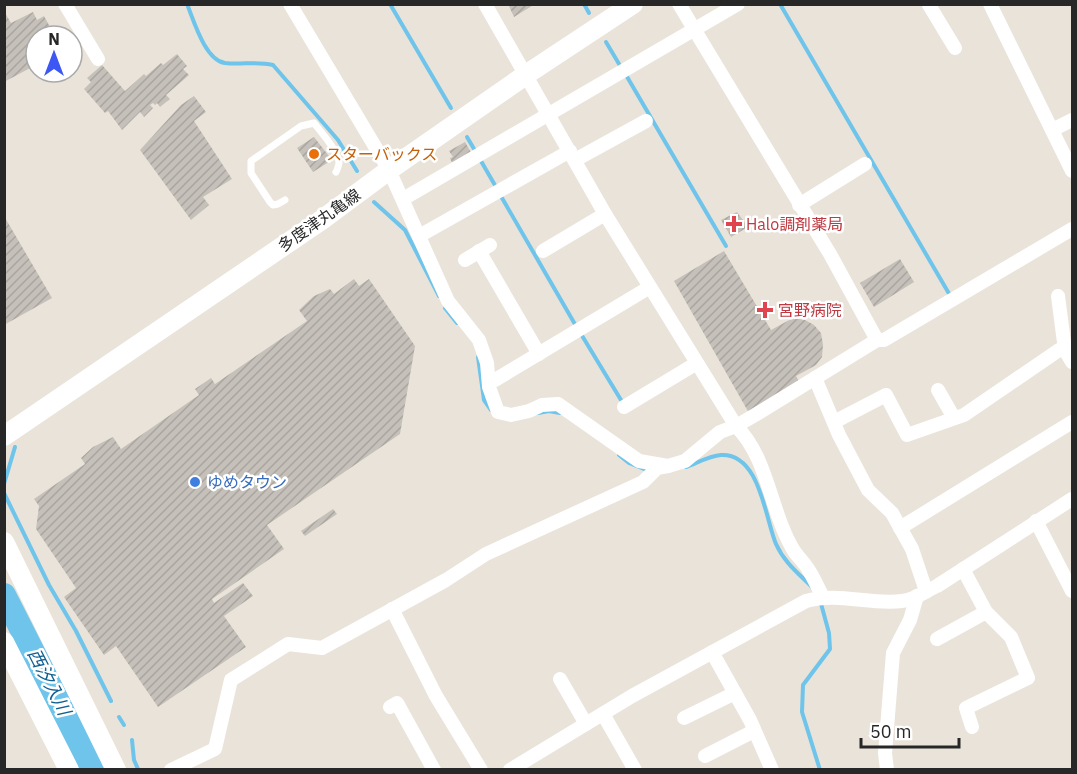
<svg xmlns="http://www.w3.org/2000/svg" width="1077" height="774" font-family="'IBM Plex Sans','Noto Sans JP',sans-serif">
  <defs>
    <pattern id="building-hatch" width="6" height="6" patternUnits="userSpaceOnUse" patternTransform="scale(1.5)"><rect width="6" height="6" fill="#c5c0b9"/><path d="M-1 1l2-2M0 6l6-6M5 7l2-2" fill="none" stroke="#a9a59f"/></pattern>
  </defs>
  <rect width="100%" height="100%" fill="#eae3d9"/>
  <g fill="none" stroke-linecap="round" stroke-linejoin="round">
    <g stroke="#6ec4ea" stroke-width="4">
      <path d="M187,4C194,21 205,60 225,63C241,65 257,61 273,65L338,140L357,171"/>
      <polyline points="390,4 451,108"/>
      <polyline points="584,4 589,13"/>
      <polyline points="780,4 951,297"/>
      <polyline points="606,42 622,69"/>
      <polyline points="626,75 726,246"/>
      <polyline points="467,137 477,154"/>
      <polyline points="481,161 496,187"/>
      <polyline points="502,198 576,326"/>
      <polyline points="374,202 405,230 439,296"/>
      <polyline points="445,308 457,323"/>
      <polyline points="581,334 621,400"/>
      <polyline points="478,357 484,400 491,410"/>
      <polyline points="538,413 549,411 560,413"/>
      <polyline points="619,455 629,463 649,471"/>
      <path d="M686,467C697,463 709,456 721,455C760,453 765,518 776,544C784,562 798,573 812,587"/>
      <polyline points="4,484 15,447"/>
      <polyline points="4,493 49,585 76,631 111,701"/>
      <polyline points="119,717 124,725"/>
      <polyline points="132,740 134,760 138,769"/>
      <polyline points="820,770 802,712 803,685 830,649 829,633 820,600"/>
    </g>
    <polyline stroke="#6ec4ea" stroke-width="24" points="4,595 93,770"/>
  </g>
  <g fill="url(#building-hatch)">
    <polygon points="508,4 535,4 514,17"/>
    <polygon points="4,11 11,23 33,12 37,20 44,16 55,36 36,36 36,68 34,70 32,67 4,82"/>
    <polygon points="177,54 187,66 183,69 189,75 166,95 170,99 160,107 157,103 155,105 153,103 150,105 153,108 144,117 140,112 122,130 108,111 105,113 84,89 91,82 87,78 102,65 125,91 144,74 146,76 161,63 163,65"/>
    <polygon points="194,96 206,112 194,121 232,179 203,197 209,205 191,220 140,150 181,105"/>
    <polygon points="314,137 332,160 313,172 297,148"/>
    <polygon points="465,142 472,154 453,165 450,158 453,157 449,151"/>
    <polygon points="737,212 748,227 731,237 721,220"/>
    <polygon points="4,216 52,298 4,325"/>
    <polygon points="724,251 771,330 793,318 805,320 814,325 821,333 823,345 822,357 816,365 796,376 800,383 749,413 674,281"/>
    <polygon points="900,259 914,282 874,307 860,283"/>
    <polygon points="354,279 359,286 369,279 415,346 400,434 267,525 284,549 212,599 214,603 243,583 253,596 224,616 246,647 158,707 116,646 104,655 64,597 76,588 36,529 39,506 34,499 85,464 81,458 93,447 113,437 121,449 199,395 195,389 211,378 215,384 307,321 299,310 314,296 330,289 334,294"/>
    <polygon points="333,509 337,514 305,536 301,531"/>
  </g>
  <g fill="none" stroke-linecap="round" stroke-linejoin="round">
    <path stroke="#fff" stroke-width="7" d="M285,200L278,204L273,205L270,202L251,173V161L301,126L314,123C321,132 339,152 339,163C339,164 337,171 336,172"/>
    <g stroke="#fff" stroke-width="14">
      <polyline points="65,4 98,59"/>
      <polyline points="290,4 389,170 448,301 479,340 487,363 489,387 498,412 511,415 529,411 542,405 558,404 639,461 668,466 685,461 720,432 736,426 755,415 877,340 884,340 1072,229"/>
      <path d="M485,4L605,214L736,426C769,459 770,512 794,551C798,557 804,562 808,569C814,578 818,588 823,597"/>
      <polyline points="679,4 830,254 877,340"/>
      <polyline points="990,4 1072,171"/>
      <polyline points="929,5 955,48"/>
      <polyline points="1052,130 1072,120"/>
      <polyline points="575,160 646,121"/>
      <polyline points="403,199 738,4"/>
      <polyline points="799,205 865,164"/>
      <polyline points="419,236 570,151"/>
      <polyline points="479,251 539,354"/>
      <polyline points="543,251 605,214"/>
      <polyline points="465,260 490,245"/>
      <polyline points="1058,296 1065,350"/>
      <polyline points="815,378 839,435 868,490 892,513 912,549 926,591"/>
      <polyline points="495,380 650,287"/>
      <polyline points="938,390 954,418"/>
      <polyline points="624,407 697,363"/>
      <polyline points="834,422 886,395 907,435 964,415 1059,350 1065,350 1072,362"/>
      <polyline points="1036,521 1072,591"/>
      <polyline points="900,528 1072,422"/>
      <polyline points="963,569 986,612 1011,637 1028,678 966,708 972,727"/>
      <polyline points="392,609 436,696 481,770"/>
      <polyline points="937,639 986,612"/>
      <polyline points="712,652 750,720 772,770"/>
      <polyline points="560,679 586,724"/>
      <polyline points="390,707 397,703 434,770"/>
      <polyline points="603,714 635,770"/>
      <polyline points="684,718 735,693"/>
      <polyline points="705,756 754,731"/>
      <polyline points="171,770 215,749 231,680 288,644 322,648 446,580 486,554 643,482 657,468 668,466"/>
      <path d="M510,770L632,696L806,601C838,592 870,605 902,601C914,600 926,591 937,586L1072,499"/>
      <polyline points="887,770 885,753 893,653 910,620 917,596"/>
    </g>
    <g stroke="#fff" stroke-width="20">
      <polyline points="4,436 323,219 389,170 527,74 633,4"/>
      <polyline points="4,542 116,770"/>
      <polyline points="4,642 69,770"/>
    </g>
  </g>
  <circle fill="#e8710a" stroke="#fff" stroke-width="2" cx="314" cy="154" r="6"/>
  <g fill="#e0444e" stroke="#fff" stroke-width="2">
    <path d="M731 215h6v6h6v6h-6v6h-6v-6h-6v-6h6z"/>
    <path d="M762 301h6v6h6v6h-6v6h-6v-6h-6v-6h6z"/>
  </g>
  <circle fill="#3f7fe0" stroke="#fff" stroke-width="2" cx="195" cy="482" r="6"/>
  <g text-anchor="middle" stroke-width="5" stroke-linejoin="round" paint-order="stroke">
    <g font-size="16" fill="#c56008" stroke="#fff" text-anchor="start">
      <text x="326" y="160">スターバックス</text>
    </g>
    <g font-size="16" fill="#272727" stroke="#fff">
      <text transform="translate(319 220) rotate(-35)" y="6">多度津丸亀線</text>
    </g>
    <g font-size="16" fill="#be3a42" stroke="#fff" text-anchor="start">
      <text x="746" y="230">Halo調剤薬局</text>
      <text x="778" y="316">宮野病院</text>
    </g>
    <g font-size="16" fill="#366cbe" stroke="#fff" text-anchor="start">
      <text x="207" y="488">ゆめタウン</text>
    </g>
    <g font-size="18" font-style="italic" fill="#116092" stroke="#fff">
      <text transform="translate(49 682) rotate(63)" y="6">西汐入川</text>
    </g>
  </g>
  <rect width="1077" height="774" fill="none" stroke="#272727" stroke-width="12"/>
  <g transform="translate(54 54)"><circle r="28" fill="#ffffff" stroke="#a9a9a9" stroke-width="1.5"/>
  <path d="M0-4.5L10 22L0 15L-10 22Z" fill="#3c57f4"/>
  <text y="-9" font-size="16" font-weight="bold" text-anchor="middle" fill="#272727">N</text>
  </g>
  <path d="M861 738v9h98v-9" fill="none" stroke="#272727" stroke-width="3"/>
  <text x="870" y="738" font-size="18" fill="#272727" stroke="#ffffff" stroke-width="4.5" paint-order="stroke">50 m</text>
</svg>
